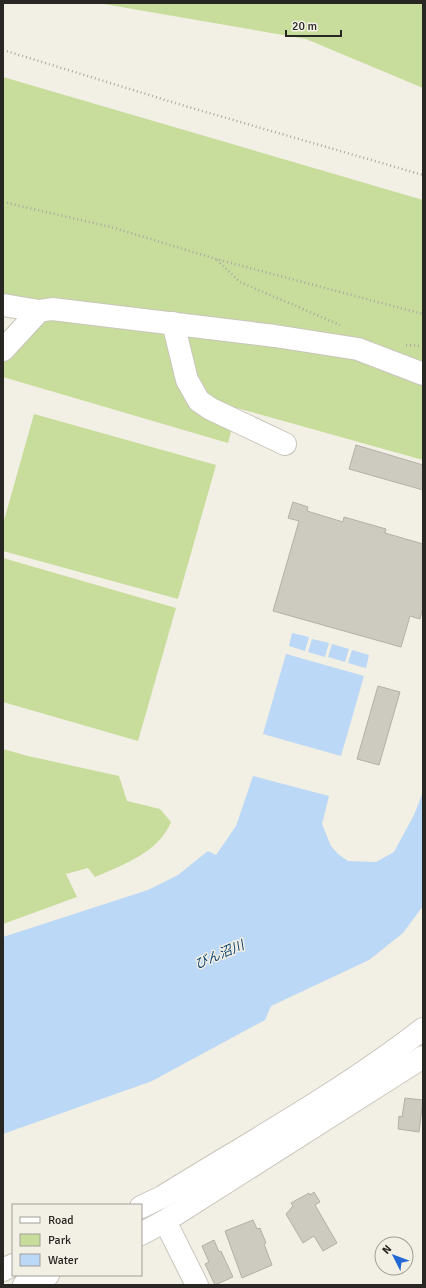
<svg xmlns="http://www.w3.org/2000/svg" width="426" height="1288" font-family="Signika,'Noto Sans JP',sans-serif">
  <rect width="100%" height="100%" fill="#f2efe4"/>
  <g fill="#c8dd9b">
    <polygon points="98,3 423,3 423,88 306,39"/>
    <polygon points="3,77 423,200 423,460 237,408 228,443 3,377 3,361 36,302 3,296"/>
    <polygon points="34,414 216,465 178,599 3,551 3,524"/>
    <polygon points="3,558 176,608 138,741 3,702"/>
    <path d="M3,749L28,756L119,776L127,801L160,809L171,822C159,852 123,865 95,877L88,868L66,874L77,897L3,924Z"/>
  </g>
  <g fill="#bbd8f6">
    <polygon points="292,633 309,637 305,651 289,646"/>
    <polygon points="312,639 329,643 325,657 308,652"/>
    <polygon points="332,644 349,649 345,662 328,657"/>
    <polygon points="352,650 369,655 366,668 348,663"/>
    <polygon points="286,654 364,676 341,756 263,734"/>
    <polygon points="253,776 329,796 322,824 331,846 338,854 348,861 376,862 394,852 414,815 423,792 423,906 403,933 369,960 271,1006 265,1020 152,1081 3,1134 3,937 148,890 178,875 208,851 216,855 236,826"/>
  </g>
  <g fill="#cdcabf" stroke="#b3b0a6">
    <polygon points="356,445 423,465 423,490 349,469"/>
    <polygon points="293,502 308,507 307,511 343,522 344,517 386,529 385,533 423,544 423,607 420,619 410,616 401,647 273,611 299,521 288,518"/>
    <polygon points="378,686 400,692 379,765 357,759"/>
    <polygon points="405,1098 423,1100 419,1132 398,1129 399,1116 402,1117"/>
    <polygon points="314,1192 320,1202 315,1205 337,1243 323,1251 314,1236 303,1243 286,1214 293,1206 291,1203 309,1193 310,1195"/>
    <polygon points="253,1220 257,1229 260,1228 266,1243 264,1244 272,1265 242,1278 225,1231"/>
    <polygon points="214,1240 219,1252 221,1251 233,1277 215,1285 205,1264 209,1262 202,1246"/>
  </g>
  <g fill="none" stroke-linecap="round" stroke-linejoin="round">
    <g stroke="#c9c5bb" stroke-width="24">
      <g id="minor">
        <polyline points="3,305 39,311 52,309 275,336 358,349 423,374"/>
        <polyline points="173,323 187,380 199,401 211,409 285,444"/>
        <polyline points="3,350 39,311"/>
        <path d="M141,1207L162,1197C249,1143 342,1092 423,1029"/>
        <polyline points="165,1221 197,1285"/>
        <polyline points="141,1234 165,1221 423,1057"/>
        <polyline points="3,1270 13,1265"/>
        <polyline points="24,1285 48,1275"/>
      </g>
    </g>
    <g stroke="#aba8a0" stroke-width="2.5" stroke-dasharray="1 3" stroke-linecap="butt">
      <polyline points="3,50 185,106 423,175"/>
      <polyline points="3,202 111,227 216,259 423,314"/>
      <polyline points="217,260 240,282 340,325"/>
      <polyline points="406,345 423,346"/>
    </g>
    <use href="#minor" stroke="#fff" stroke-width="22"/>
  </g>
  <g text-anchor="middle" stroke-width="3" stroke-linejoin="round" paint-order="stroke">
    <g font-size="13" font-style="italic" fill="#0b4371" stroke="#f2efe4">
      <text transform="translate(219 954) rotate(-23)" y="5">びん沼川</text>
    </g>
  </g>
  <rect width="426" height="1288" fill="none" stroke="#282723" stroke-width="8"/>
  <rect x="12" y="1204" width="130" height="72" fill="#f2efe4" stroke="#a19f97"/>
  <rect x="20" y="1217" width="20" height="6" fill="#ffffff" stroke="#a19f97"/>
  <text x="48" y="1224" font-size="12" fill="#282723">Road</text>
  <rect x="20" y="1234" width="20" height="12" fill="#c8dd9b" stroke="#a19f97"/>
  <text x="48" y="1244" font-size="12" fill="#282723">Park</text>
  <rect x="20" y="1254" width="20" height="12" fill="#bbd8f6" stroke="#a19f97"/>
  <text x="48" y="1264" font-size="12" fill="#282723">Water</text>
  <g transform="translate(394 1256) rotate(312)"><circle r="19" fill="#f2efe4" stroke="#a19f97"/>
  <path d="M0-3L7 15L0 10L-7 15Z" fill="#2369d5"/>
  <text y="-6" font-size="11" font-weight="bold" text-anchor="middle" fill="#282723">N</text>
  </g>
  <path d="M286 30v6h55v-6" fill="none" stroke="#282723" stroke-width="2"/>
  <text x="292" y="30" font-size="12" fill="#282723" stroke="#f2efe4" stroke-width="3" paint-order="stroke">20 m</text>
</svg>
